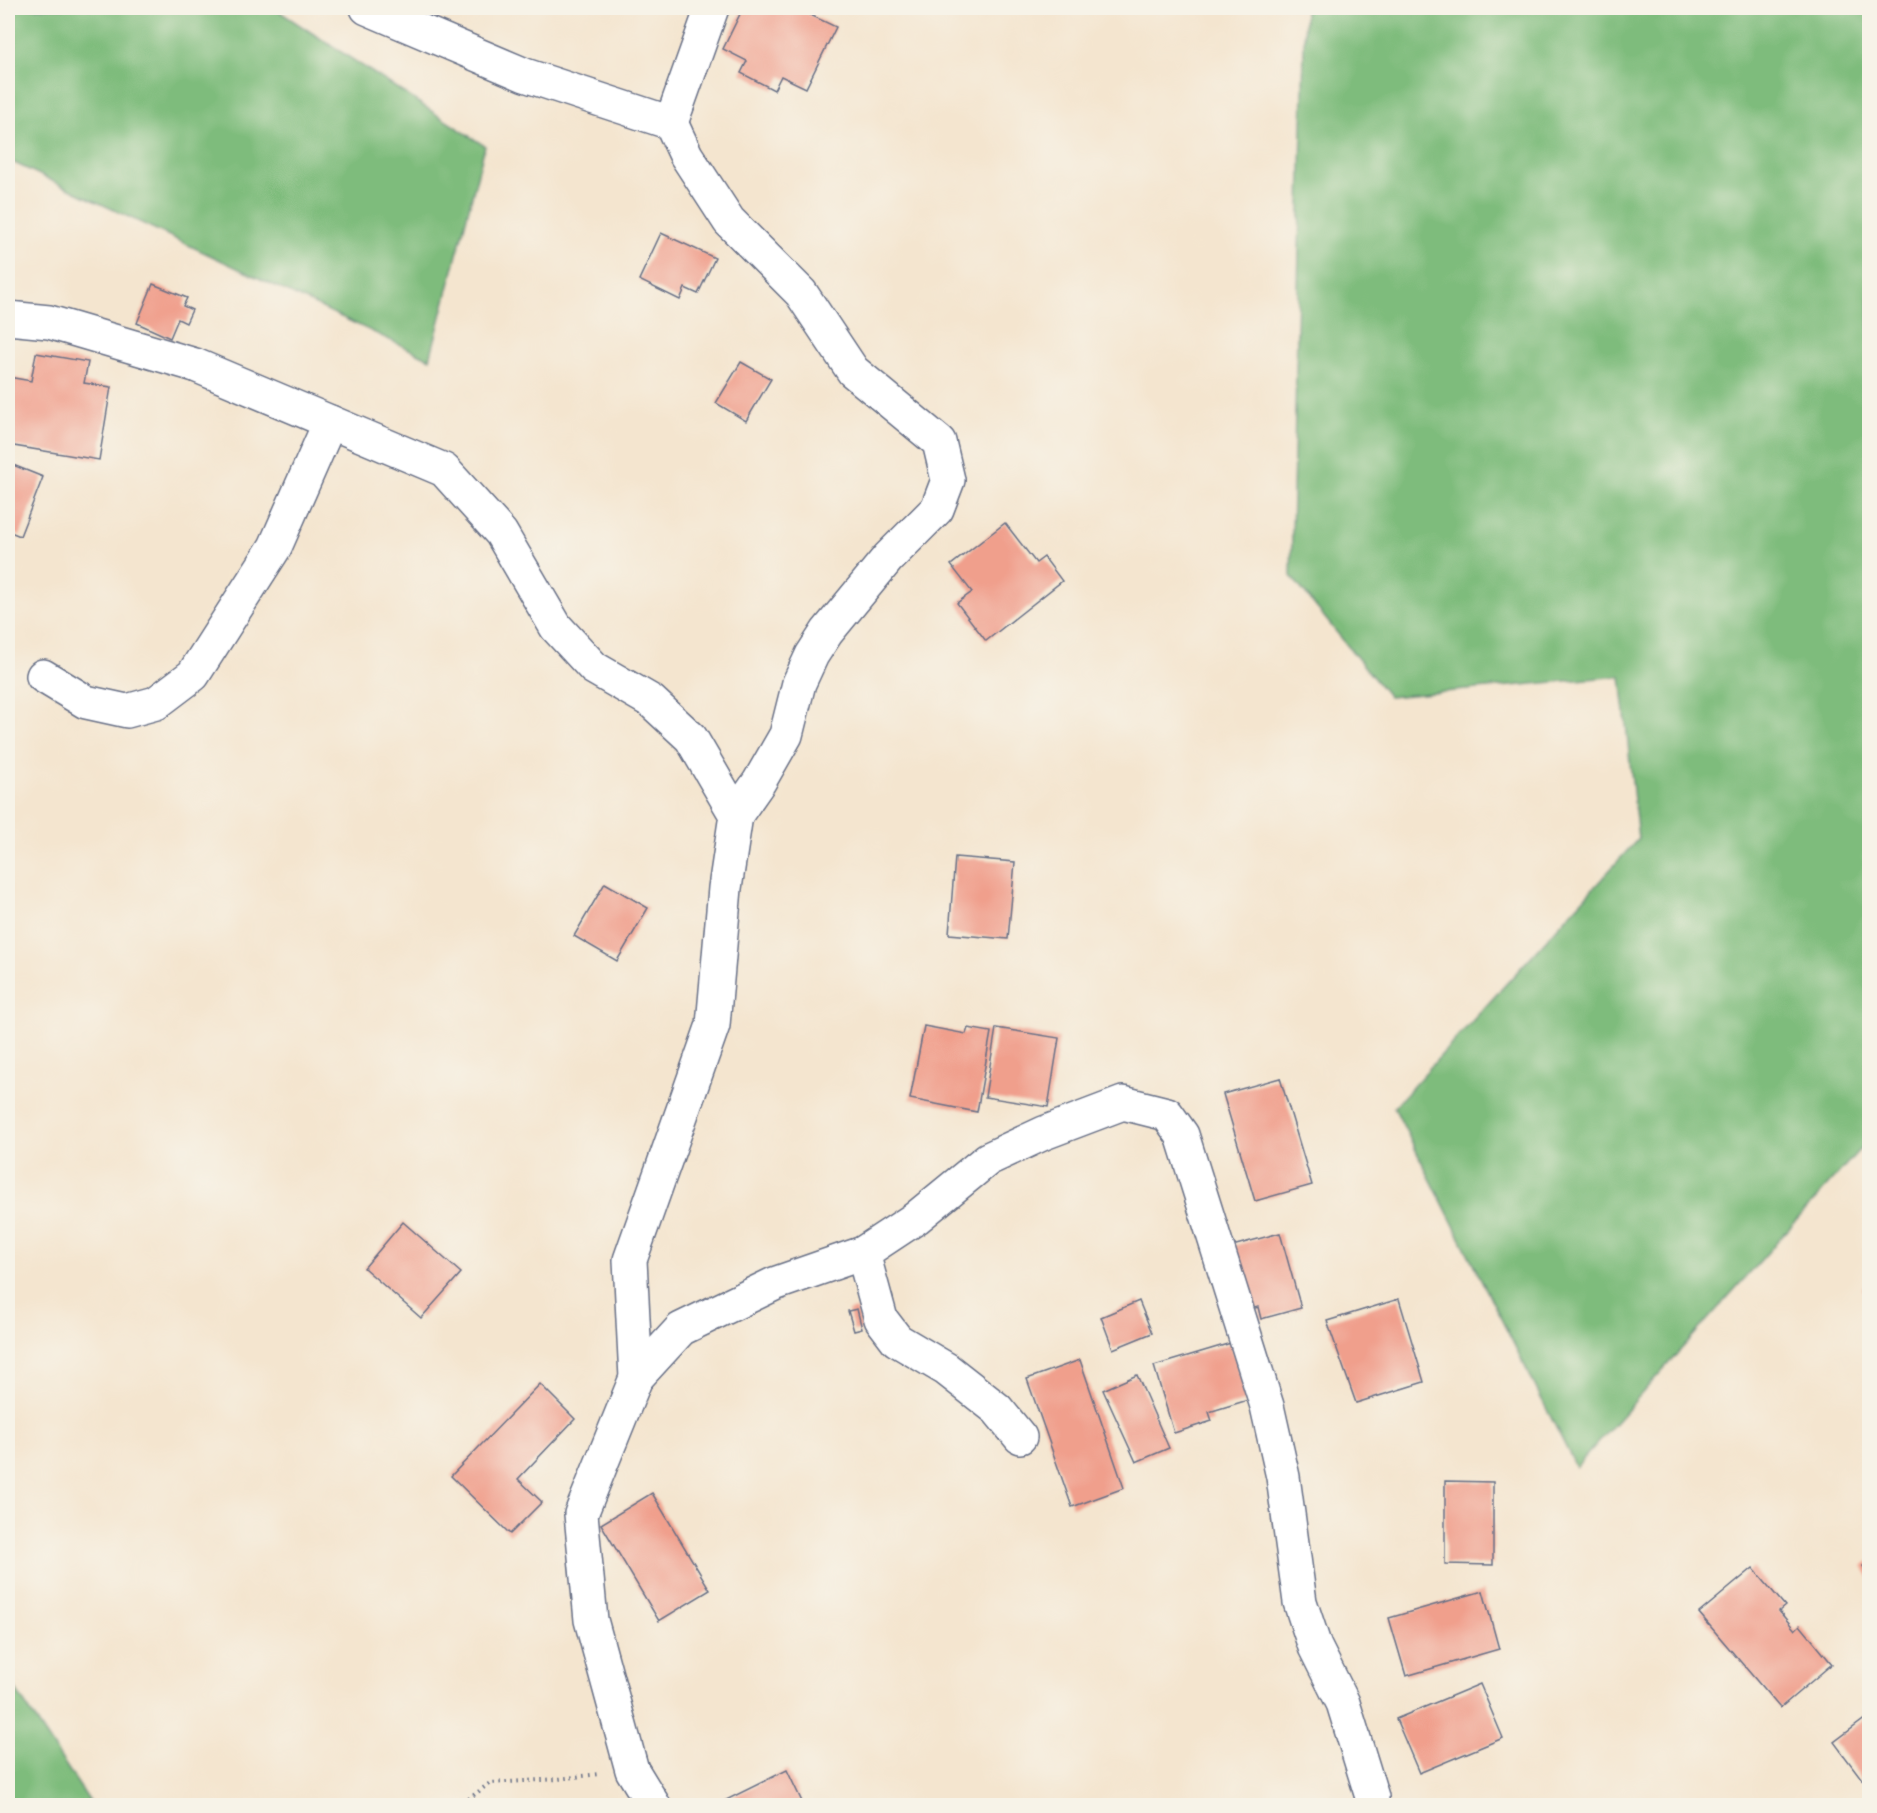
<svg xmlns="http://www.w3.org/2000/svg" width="1877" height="1813" font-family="Caveat,sans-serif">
  <rect width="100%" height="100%" fill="#f7f3e8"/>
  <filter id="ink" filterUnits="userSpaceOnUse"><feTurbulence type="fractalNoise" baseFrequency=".0167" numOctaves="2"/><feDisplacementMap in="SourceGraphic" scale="12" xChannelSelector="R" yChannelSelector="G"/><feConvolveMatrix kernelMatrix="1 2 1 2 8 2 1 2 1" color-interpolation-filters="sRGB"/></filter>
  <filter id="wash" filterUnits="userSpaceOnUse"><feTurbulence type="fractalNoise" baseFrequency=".008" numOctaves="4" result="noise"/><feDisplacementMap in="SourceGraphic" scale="24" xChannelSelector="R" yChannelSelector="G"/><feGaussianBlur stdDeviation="1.35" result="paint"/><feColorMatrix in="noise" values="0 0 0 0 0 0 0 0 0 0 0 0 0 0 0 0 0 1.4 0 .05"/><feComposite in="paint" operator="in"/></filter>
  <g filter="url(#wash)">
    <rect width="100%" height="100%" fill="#f4e5cf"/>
    <g fill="#7ebc7c" stroke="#4c766d" stroke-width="1.5">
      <polygon points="8,8 274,8 485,146 430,359 8,160"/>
      <polygon points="1305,8 1869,8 1869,1139 1576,1467 1394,1107 1638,839 1621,676 1389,697 1291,576"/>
      <polygon points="8,1678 92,1805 8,1805"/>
    </g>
    <g id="blocks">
      <g fill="#f09f8c">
        <polygon points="743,8 796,8 836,27 806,88 781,76 774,90 741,73 747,61 723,49"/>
        <polygon points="661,233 715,258 698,294 685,288 680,300 639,280"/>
        <polygon points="153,284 187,298 183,306 192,310 186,323 178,319 170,338 137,323"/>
        <polygon points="36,353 88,362 84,383 111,387 99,460 8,445 8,377 31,381"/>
        <polygon points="741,362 771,379 746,421 716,403"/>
        <polygon points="8,463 43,477 20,536 8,531"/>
        <polygon points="1005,523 1036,563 1044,557 1062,581 986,641 957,603 972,592 951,565"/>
        <polygon points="955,857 1015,862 1008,939 949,934"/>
        <polygon points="605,883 648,908 617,961 574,936"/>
        <polygon points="924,1026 966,1034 968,1028 991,1032 977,1112 910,1099"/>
        <polygon points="996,1028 1059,1038 1048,1107 985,1097"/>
        <polygon points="1280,1078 1312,1185 1255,1201 1223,1094"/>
        <polygon points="403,1222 461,1273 421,1318 364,1268"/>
        <polygon points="1280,1233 1301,1308 1261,1319 1258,1307 1243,1312 1225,1248"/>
        <polygon points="1870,1282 1870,1299 1862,1288"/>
        <polygon points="1399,1299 1424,1382 1356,1403 1327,1321"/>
        <polygon points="1139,1301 1152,1333 1113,1349 1101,1317"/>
        <polygon points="857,1309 862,1329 854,1331 848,1311"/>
        <polygon points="1231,1343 1248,1400 1209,1412 1212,1421 1174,1433 1154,1366"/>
        <polygon points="1080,1360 1124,1488 1072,1507 1027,1379"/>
        <polygon points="1137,1375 1169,1448 1136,1462 1103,1390"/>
        <polygon points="540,1384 575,1419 518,1479 542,1502 510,1534 451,1476"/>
        <polygon points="1445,1481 1493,1482 1493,1565 1445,1564"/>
        <polygon points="652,1493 710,1590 659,1621 601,1524"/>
        <polygon points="1870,1562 1870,1578 1863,1566"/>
        <polygon points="1753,1568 1785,1606 1779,1611 1795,1630 1800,1625 1832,1664 1780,1708 1699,1613"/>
        <polygon points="1483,1591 1499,1649 1406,1676 1389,1618"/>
        <polygon points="1480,1684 1503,1738 1419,1773 1396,1719"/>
        <polygon points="1870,1715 1870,1790 1834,1742"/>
        <polygon points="787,1770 804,1806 724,1806 722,1802"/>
      </g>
    </g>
  </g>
  <g filter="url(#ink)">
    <use href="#blocks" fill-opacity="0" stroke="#676f86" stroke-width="1.5"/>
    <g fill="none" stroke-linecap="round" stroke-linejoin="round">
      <g stroke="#676f86" stroke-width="36">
        <g id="street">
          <polyline points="367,8 525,75 671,123 686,155 729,221 801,293 853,371 939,442 948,480 937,509 888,558 827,632 812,655 799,683 786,735 759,782 736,815"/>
          <polyline points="671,123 712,8"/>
          <polyline points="8,318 49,322 195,365 444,470 501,533 556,627 594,668 651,701 691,738 736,815 725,888 713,1025 630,1260 636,1378 581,1514 591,1620 632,1770 654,1806"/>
          <polyline points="43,676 86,702 127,711 156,703 193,675 275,547 330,422"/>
          <polyline points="863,1253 881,1319 897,1340 946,1369 997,1409 1020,1437"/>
          <polyline points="636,1378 681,1329 774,1284 863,1253 916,1218 988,1159 1044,1133 1123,1103 1167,1114 1182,1135 1267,1406 1283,1477 1300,1602 1315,1647 1343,1703 1372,1797 1371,1806"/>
        </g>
      </g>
      <polyline stroke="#676f86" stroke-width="4" stroke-dasharray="1.5 4.5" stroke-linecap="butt" points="459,1806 490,1783 558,1779 599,1774"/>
      <use href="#street" stroke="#fff" stroke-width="33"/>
    </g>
  </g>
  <rect width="1877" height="1813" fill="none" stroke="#f7f3e8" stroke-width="30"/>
</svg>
